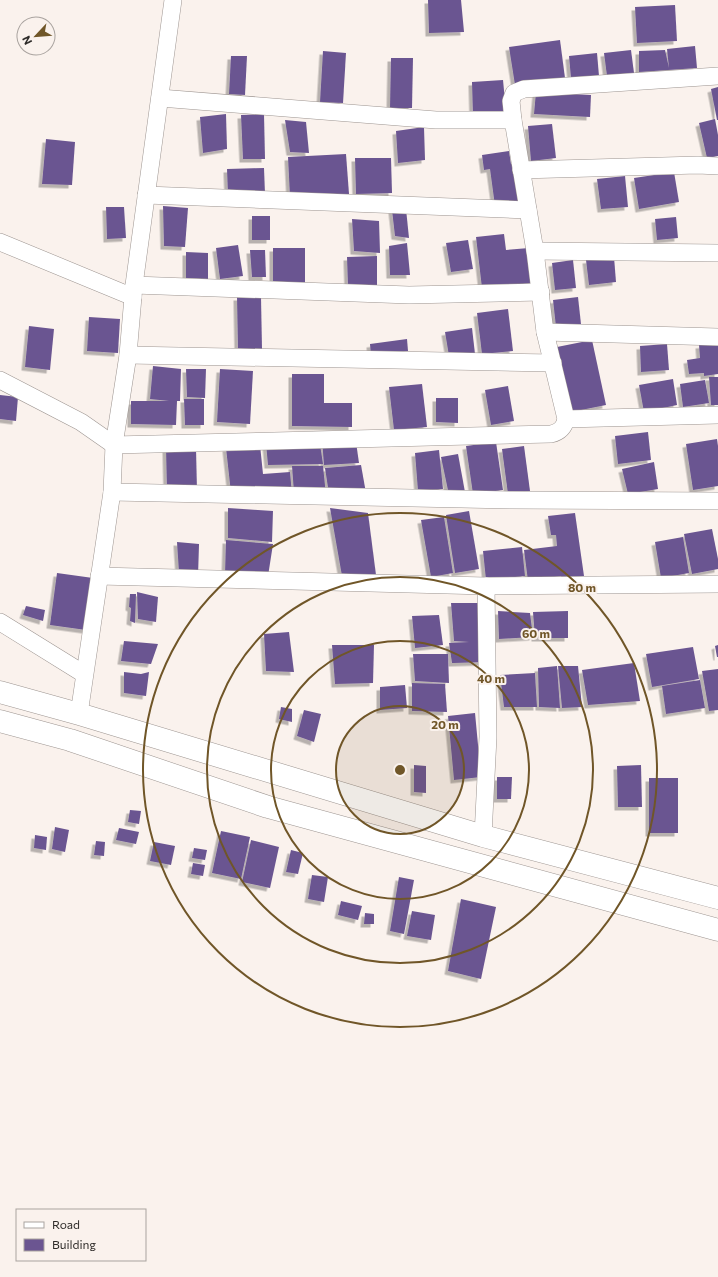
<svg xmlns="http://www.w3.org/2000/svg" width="718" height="1277" font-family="Commissioner,sans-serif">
  <defs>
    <filter id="shadow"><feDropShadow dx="-3.5" dy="3.5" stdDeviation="0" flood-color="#0004"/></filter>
  </defs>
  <rect width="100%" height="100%" fill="#faf2ed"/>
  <g fill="#6b5591" filter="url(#shadow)">
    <polygon points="428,0 461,0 464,32 429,33"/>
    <polygon points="675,5 677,41 637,43 635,7"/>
    <polygon points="560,40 565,78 515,85 509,47"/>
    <polygon points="695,46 697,68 639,72 639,51 665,50 669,68 667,49"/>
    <polygon points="631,50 634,73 607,76 604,53"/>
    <polygon points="323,51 346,53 343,103 320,102"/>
    <polygon points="597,53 599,76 571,78 569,56"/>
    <polygon points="231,56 247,56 245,95 229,94"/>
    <polygon points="391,58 413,58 412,108 390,108"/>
    <polygon points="503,80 506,111 473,116 472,82"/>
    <polygon points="718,87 718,120 717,120 711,89"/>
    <polygon points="536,92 591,95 590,117 534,114"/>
    <polygon points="226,114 227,149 203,153 200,117"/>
    <polygon points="264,114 265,159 243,159 241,115"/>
    <polygon points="715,119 718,135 718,156 707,158 699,123"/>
    <polygon points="285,120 306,122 309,153 290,152"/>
    <polygon points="552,124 556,158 531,161 528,126"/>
    <polygon points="424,127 425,160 398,163 396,131"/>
    <polygon points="46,139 75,142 72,185 42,184"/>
    <polygon points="509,151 511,164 519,163 524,203 495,206 490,169 484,170 482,155"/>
    <polygon points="346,154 349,194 290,197 288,157"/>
    <polygon points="355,158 391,158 392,193 356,194"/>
    <polygon points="264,168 265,194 228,195 227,169"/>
    <polygon points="674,172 679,202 639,209 634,178"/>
    <polygon points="625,176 628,207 601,209 597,179"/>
    <polygon points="163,206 188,208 185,247 164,246"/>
    <polygon points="106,207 124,207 126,238 107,239"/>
    <polygon points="406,209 409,238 395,236 392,210"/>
    <rect x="252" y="216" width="18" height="24"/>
    <polygon points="676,217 678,238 657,240 655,219"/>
    <polygon points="352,219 379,221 380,253 354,251"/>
    <polygon points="504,234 506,250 529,248 533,283 482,288 476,237"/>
    <polygon points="468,240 473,269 451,272 446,243"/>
    <polygon points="407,243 410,275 390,275 389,246"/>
    <polygon points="238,245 243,276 220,279 216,248"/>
    <rect x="273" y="248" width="32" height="37"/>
    <polygon points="250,250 265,250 266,277 252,277"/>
    <polygon points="186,252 208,253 208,279 186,278"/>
    <polygon points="377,256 377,286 348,286 347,257"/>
    <polygon points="614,257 616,282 589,285 586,260"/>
    <polygon points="573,260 576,288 555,290 552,263"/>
    <polygon points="237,297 261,297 262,349 238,349"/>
    <polygon points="578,297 581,324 556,327 553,300"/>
    <polygon points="508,309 513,351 482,354 477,313"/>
    <polygon points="89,317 120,319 118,353 87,351"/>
    <polygon points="29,326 54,329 50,370 25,367"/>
    <polygon points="472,328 475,354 449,356 445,332"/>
    <polygon points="407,339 408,351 371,355 370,344"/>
    <polygon points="592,340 606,405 571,412 557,347"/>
    <polygon points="718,343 718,374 704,376 704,373 689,374 687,360 700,358 699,345"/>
    <polygon points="667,344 669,370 641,372 640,346"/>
    <polygon points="153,366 181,369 180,401 177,401 176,425 131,424 131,401 169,401 150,399"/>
    <polygon points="186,369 206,369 205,398 187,397"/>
    <polygon points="220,369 253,371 250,424 217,422"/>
    <polygon points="292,374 324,374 324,403 352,403 352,427 292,426"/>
    <polygon points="709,377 718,377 718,405 711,405"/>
    <polygon points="673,379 677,405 644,412 639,385"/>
    <polygon points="705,380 709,403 683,407 680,384"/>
    <polygon points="422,384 427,427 394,430 389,387"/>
    <polygon points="508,386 514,421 491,425 485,390"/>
    <polygon points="0,395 18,397 16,421 0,419"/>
    <polygon points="436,398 458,398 458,423 436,422"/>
    <polygon points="184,399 204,399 204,425 185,425"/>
    <polygon points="648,432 651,460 618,464 615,436"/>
    <polygon points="717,439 718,446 718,486 693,490 686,444"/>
    <polygon points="322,440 356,442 359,463 324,465"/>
    <polygon points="496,442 503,490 473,494 466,446"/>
    <polygon points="266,444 320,444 323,464 268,465"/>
    <polygon points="260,445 263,474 290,472 292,494 231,493 226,448"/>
    <polygon points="524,446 530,491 508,494 502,449"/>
    <polygon points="166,448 196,448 197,491 167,491"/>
    <polygon points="439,450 443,489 418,491 415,453"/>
    <polygon points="458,454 465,492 449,495 441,457"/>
    <polygon points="654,462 658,489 628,494 622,469"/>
    <polygon points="361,465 366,493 329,494 325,468"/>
    <polygon points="292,466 323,466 326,495 294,493"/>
    <polygon points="228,508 273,511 272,542 228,538"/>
    <polygon points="330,508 368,513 376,575 342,576"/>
    <polygon points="469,511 479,569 455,573 446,515"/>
    <polygon points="575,513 584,576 562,579 561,576 528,581 524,550 557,546 556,535 551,535 548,516"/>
    <polygon points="444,517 453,573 431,577 421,520"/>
    <polygon points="712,529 718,559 718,569 692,574 684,534"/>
    <polygon points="683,537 689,573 661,578 655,542"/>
    <polygon points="226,540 273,544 268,576 225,574"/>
    <polygon points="177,542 199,544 198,576 179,573"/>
    <polygon points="522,547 525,576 486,580 483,551"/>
    <polygon points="57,573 93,578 86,630 50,625"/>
    <polygon points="137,592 158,597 156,622 138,619"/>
    <polygon points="130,594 136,594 135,623 130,621 131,608 129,607"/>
    <polygon points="451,603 481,603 485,662 454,663 452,663 449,643 469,642 454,641"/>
    <polygon points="26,606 45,610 43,621 23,615"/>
    <polygon points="498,611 530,613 533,637 499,639"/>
    <polygon points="568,611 568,638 535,638 533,612"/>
    <polygon points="439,615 443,645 415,648 412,616"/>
    <polygon points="289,632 294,672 266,671 264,634"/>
    <polygon points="124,641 158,644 151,664 121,661"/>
    <polygon points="332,645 374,645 373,683 335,684"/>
    <polygon points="718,645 718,657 717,657 715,646"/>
    <polygon points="693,647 699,679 652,687 646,654"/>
    <polygon points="413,654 448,654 449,683 415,681"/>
    <polygon points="634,663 640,701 588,705 582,670"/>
    <polygon points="557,666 560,708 539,707 538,668"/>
    <polygon points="558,666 578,666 582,707 562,708"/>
    <polygon points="718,669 718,710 709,711 702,671"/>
    <polygon points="124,672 141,674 149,672 146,696 124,693"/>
    <polygon points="535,673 537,707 504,707 500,675"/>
    <polygon points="700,680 705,708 666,714 662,686"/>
    <polygon points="412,683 445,684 447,712 412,711"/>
    <polygon points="405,685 407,708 380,710 380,687"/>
    <polygon points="281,707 292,709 292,722 279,719"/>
    <polygon points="304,710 321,714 314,742 297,736"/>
    <polygon points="475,713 481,777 454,780 448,716"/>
    <polygon points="414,765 426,766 426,793 414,792"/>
    <polygon points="641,765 642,807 618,807 617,766"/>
    <polygon points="497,777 512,777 511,799 497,799"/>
    <rect x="649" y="778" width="29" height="55"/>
    <polygon points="130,810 141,811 139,824 128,822"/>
    <polygon points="55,827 69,830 65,852 52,849"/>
    <polygon points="119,828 139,832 136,844 116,840"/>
    <polygon points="221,831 250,837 241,879 212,873"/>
    <polygon points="35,835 47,837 46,850 34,848"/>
    <polygon points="251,840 279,847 270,888 242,882"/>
    <polygon points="96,841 105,842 104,856 94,855"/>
    <polygon points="154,842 175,846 171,865 150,861"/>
    <polygon points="194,848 207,850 205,860 192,858"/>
    <polygon points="291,850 303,853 298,874 286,872"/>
    <polygon points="193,863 205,865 203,876 191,874"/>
    <polygon points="312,875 328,877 324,902 308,899"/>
    <polygon points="399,877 414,880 404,934 390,931"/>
    <polygon points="461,899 496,907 481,979 448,971"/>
    <polygon points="341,901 362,906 358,920 338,915"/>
    <polygon points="412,911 435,915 431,940 407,936"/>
    <polygon points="365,913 374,914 374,924 364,924"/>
  </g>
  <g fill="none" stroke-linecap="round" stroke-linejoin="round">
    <g stroke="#9d9591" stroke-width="18">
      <g id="street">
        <polyline points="160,98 436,120 513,120"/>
        <polyline points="521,170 698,165 718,166"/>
        <polyline points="146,195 528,210"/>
        <polyline points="0,242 133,297"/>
        <polyline points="535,251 718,253"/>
        <polyline points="134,285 409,295 541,292"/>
        <polyline points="545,332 718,337"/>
        <polyline points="128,355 553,363"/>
        <path d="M0,380L81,422L114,445L551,434C560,432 564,428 566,419L545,332L535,251L513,120L511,101L514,93L524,89L718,76"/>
        <polyline points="566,419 718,415"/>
        <polyline points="112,492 512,500 718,501"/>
        <polyline points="99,576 486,586 718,584"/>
        <polyline points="0,622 84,674"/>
        <polyline points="79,714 112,492 114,445 128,355 134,285 173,0"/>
        <polyline points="483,836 488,737 486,586"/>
      </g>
    </g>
    <g stroke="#9d9591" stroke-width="23">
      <g id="highway">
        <polyline points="0,692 79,714 483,836 718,898"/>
        <polyline points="0,721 70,740 268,807 718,930"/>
      </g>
    </g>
    <use href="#street" stroke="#fff" stroke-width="17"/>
    <use href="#highway" stroke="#fff" stroke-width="22"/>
  </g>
  <circle cx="400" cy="770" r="64" fill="#705628" fill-opacity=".12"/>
  <g fill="none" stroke="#705628" stroke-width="2">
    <circle cx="400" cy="770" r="64"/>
    <circle cx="400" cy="770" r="129"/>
    <circle cx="400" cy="770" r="193"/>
    <circle cx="400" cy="770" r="257"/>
  </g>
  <circle cx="400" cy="770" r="6" fill="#705628" stroke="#faf2ed" stroke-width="2"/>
  <g font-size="12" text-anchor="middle" font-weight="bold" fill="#705628" stroke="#faf2ed" stroke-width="4" stroke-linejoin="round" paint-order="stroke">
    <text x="582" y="592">80 m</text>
    <text x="536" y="638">60 m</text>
    <text x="491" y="683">40 m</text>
    <text x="445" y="729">20 m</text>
  </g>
  <rect x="16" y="1209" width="130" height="52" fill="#faf2ed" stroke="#a9a39f"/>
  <rect x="24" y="1222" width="20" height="6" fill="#ffffff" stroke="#a9a39f"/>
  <text x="52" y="1229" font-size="12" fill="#2f2c2a">Road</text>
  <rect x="24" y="1239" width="20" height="12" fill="#6b5591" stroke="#a9a39f"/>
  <text x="52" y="1249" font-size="12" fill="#2f2c2a">Building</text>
  <g transform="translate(36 36) rotate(244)"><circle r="19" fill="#faf2ed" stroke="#a9a39f"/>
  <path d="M0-3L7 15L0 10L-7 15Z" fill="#705628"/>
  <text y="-6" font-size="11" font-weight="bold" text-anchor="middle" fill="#2f2c2a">N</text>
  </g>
</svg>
